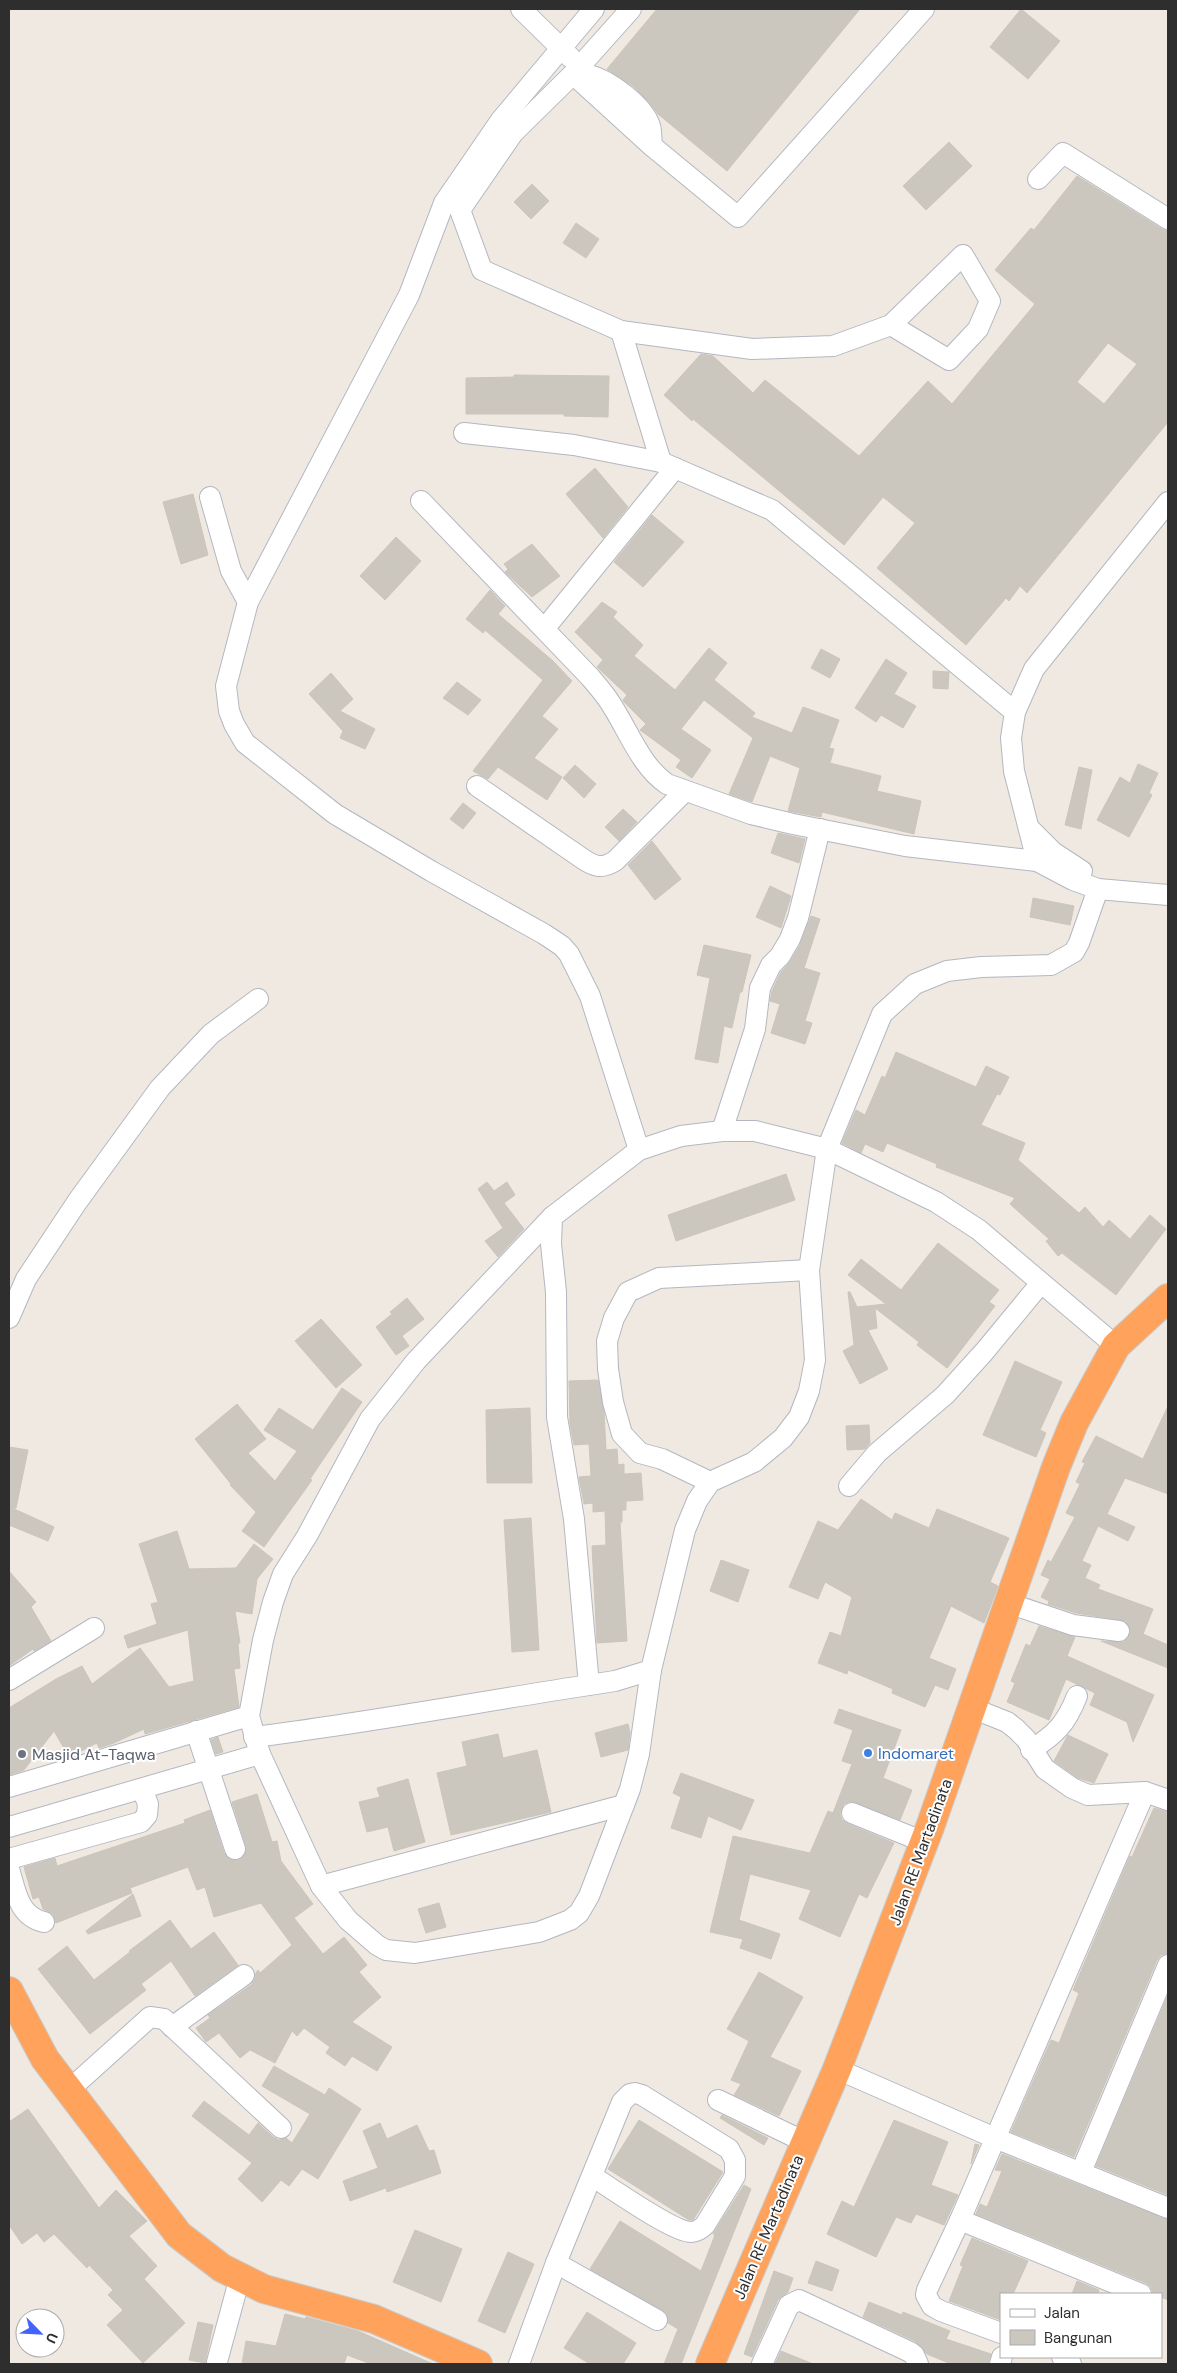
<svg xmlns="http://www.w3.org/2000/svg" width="1177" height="2373" font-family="'DM Sans',sans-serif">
  <rect width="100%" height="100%" fill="#efe9e1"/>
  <g fill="#cbc7bf" stroke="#cbc5ba" fill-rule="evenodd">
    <polygon points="657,9 860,9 727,171 658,114 649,102 633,86 607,69"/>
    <polygon points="1021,9 1060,41 1028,79 990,47"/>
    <polygon points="949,142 972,166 926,210 903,186"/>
    <path d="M1077,176L1162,229L1168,231V422L1027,593L1020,586L1009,601L1006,598L966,645L877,568L915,523L883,497L844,545L693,419L692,421L664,395L701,354L713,356L753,393L765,380L859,456L928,381L952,404L1035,304L995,270L1031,228L1034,230ZM1108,343L1137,364L1104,404L1077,382Z"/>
    <polygon points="532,184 549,201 531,219 514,202"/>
    <polygon points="576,223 599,239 586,258 563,243"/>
    <polygon points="514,375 609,376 608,417 564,416 564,414 466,414 466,378 514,377"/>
    <polygon points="595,468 628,507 603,538 566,494"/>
    <polygon points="193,494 208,555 181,564 163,502"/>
    <polygon points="652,515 684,542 643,587 614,562"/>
    <polygon points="396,537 421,561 385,600 360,576"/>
    <polygon points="532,544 560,576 532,597 505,572 508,569 504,564"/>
    <polygon points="490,590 505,606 498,614 553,661 572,681 542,716 558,729 534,758 562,777 547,800 498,767 488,779 473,771 543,680 485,630 483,633 466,619"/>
    <polygon points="602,602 617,612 613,617 643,645 634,656 675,690 709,648 727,663 714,680 755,713 752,717 792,733 803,707 839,720 829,748 834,749 830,763 881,776 877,791 921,801 914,834 822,812 821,817 788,811 800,768 770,756 752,802 729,794 753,738 704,700 681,729 711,750 692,778 676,767 681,760 640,730 646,724 624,702 623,700 627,695 597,667 603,660 575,632"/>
    <polygon points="821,649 840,659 830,678 811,668"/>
    <polygon points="886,659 907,673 894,694 916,706 903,728 881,715 876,722 855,708"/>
    <polygon points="933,671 949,672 948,689 933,688"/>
    <polygon points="331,673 353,699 340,711 375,729 365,749 340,738 343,731 309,694"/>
    <polygon points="457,682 481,700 468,715 443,698"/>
    <polygon points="1138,764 1158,773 1149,793 1152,795 1129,837 1097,820 1120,777 1130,783"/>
    <polygon points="575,765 596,784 584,798 563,778"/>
    <polygon points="1079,767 1092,770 1081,829 1065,825"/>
    <polygon points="463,803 476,813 463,829 450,819"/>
    <polygon points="623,809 637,822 619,841 605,827"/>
    <polygon points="778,833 805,839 799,863 771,853"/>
    <polygon points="652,841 681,879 655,900 628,865"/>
    <polygon points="770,886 791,896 781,928 756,917"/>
    <polygon points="1033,898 1074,906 1070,925 1030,917"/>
    <polygon points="811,916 820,919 804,968 820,973 805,1021 812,1023 805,1044 771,1033 780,1004 770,1001 772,991 781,972 790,962 800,945"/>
    <polygon points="704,945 751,955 742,992 740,992 732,1028 724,1026 718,1063 695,1059 710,978 697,975"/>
    <polygon points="896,1052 976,1087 986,1066 1009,1077 1000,1095 997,1094 981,1125 1025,1143 1018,1160 1079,1213 1085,1207 1103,1227 1109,1220 1130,1239 1150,1215 1166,1229 1116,1295 1062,1253 1058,1256 1046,1241 1049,1239 1010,1204 1015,1198 936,1167 937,1164 887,1143 883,1152 865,1144 861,1153 842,1143 856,1110 865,1115 882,1076 885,1078"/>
    <polygon points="786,1174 795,1200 676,1241 668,1215"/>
    <polygon points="487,1182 494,1191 507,1182 515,1195 504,1203 524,1229 498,1257 485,1241 503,1228 478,1189"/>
    <polygon points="938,1243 999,1290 989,1302 995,1306 947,1368 917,1345 919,1342 875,1308 877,1328 868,1330 888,1369 860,1384 843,1351 854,1345 848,1292 850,1292 857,1307 886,1304 848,1275 861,1259 901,1290"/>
    <polygon points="407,1298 424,1319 402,1336 409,1346 396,1355 376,1327 392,1314 390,1312"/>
    <polygon points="321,1319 362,1365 336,1388 295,1341"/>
    <polygon points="1015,1361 1062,1382 1040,1430 1046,1433 1036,1457 983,1435"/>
    <polygon points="598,1380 604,1412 606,1450 617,1449 618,1465 624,1464 624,1474 641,1473 643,1500 626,1501 626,1510 622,1510 622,1522 620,1522 627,1641 597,1643 592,1546 606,1545 605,1511 593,1512 593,1503 584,1504 579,1477 591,1476 589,1444 574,1445 570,1424 569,1381"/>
    <polygon points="342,1388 362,1402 310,1479 312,1480 264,1547 242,1531 256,1512 230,1485 231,1484 195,1439 237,1404 266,1439 248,1453 275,1481 297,1451 264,1430 279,1408 313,1430"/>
    <polygon points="1168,1406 1168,1494 1125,1478 1107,1514 1135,1527 1128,1541 1098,1526 1082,1561 1091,1565 1085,1578 1100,1585 1098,1589 1153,1609 1143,1634 1168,1645 1168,1668 1101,1641 1124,1642 1131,1632 1126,1621 1076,1613 1048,1604 1049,1601 1041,1597 1050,1579 1041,1575 1048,1560 1051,1562 1075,1517 1066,1513 1080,1484 1076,1482 1085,1463 1082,1462 1096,1436 1143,1459"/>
    <polygon points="530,1408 532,1483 487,1483 486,1410"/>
    <polygon points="869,1425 870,1443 865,1449 847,1450 846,1426"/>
    <polygon points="9,1447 28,1450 16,1508 12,1508 54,1527 48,1541 9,1525"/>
    <polygon points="861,1499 892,1520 895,1513 929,1528 937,1509 1009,1538 990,1582 998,1586 984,1623 951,1606 929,1658 956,1669 948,1690 935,1685 925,1707 892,1693 893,1689 848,1670 847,1674 818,1663 830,1632 841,1636 852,1597 825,1582 818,1599 789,1587 818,1521 838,1530"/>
    <polygon points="531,1518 539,1650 512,1652 504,1520"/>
    <polygon points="177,1531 189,1569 236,1568 254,1544 273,1559 257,1579 252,1614 235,1611 240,1643 238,1643 240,1668 234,1669 239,1707 145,1734 144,1729 114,1743 99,1748 97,1743 69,1757 54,1731 24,1770 9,1775 9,1708 56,1679 82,1666 92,1684 140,1648 169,1687 194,1681 188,1630 128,1648 124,1636 157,1624 151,1604 158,1602 139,1544"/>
    <polygon points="721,1560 749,1570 738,1602 710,1591"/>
    <polygon points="9,1571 36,1602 31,1607 51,1641 34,1651 33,1649 9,1666"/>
    <polygon points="1039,1626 1075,1637 1067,1656 1154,1695 1133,1742 1127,1722 1090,1705 1095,1693 1066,1679 1049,1720 1007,1702 1015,1683 1011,1681 1026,1644 1030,1646"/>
    <polygon points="839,1709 901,1730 883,1778 912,1790 900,1820 851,1801 844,1804 840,1814 842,1820 848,1824 894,1843 867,1898 859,1894 840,1937 799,1919 811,1890 750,1874 739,1920 780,1934 771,1959 740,1948 743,1939 710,1932 733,1836 810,1853 828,1811 833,1813 852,1764 842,1761 853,1730 834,1723"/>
    <polygon points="628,1724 630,1733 628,1750 601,1757 595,1733"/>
    <polygon points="498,1734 503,1758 537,1750 551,1812 451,1835 437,1773 467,1766 462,1742"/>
    <polygon points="1068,1735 1108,1754 1094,1783 1078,1778 1054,1761"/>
    <polygon points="218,1737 223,1752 216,1754 211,1740"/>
    <polygon points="681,1773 754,1800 741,1830 708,1816 701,1838 671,1828 681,1797 673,1793"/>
    <polygon points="408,1779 425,1842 394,1851 388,1827 367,1832 359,1802 380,1797 377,1788"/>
    <polygon points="257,1794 272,1842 277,1841 281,1861 313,1904 294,1918 323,1954 344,1937 367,1965 359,1972 381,1997 352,2022 392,2047 377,2071 352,2056 345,2066 326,2053 330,2047 304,2028 297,2036 292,2031 275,2063 250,2050 240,2058 219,2033 206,2042 196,2028 210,2018 208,2015 251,1985 255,1979 256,1973 258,1970 260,1973 292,1945 261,1903 214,1917 205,1887 197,1890 188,1867 130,1888 132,1893 56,1923 53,1914 43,1909 39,1897 33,1899 24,1867 55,1858 57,1866 185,1823 184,1820 210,1810 224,1853 232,1860 239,1860 244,1856 246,1846 232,1802"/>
    <polygon points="1154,1808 1168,1812 1168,1953 1161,1955 1157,1960 1074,2157 1011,2132 1051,2040 1059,2043 1079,1993 1073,1990 1130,1856 1132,1857"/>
    <polygon points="133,1894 141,1916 88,1934 86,1931"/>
    <polygon points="439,1903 446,1927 426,1933 418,1909"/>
    <polygon points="170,1920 191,1949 214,1932 238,1965 195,1996 171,1961 141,1984 146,1990 90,2034 38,1969 67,1946 94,1980 130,1952 129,1951"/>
    <polygon points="759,1972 803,1997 770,2057 801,2071 779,2116 734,2095 741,2084 731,2080 749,2041 727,2029"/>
    <polygon points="1168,1995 1168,2195 1096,2166"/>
    <polygon points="274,2066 325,2095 329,2088 361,2109 318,2179 302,2169 289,2186 281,2180 262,2202 238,2179 252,2163 192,2116 204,2101 249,2135 258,2123 273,2137 279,2140 286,2138 292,2143 310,2114 262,2086"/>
    <polygon points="28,2109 99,2208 116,2190 147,2221 129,2236 157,2266 144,2279 185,2323 143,2363 107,2325 123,2310 108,2295 113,2290 89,2265 87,2268 54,2234 44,2242 37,2233 22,2244 9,2225 9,2122"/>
    <polygon points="722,2115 768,2138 764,2145 720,2118"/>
    <polygon points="639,2120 723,2172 693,2220 689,2220 608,2169"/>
    <polygon points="894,2120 948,2142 931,2185 958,2195 944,2225 916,2214 911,2223 896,2217 876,2257 827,2234 842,2201 854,2207"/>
    <polygon points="380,2123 387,2139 417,2125 429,2151 434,2150 441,2173 387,2192 386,2188 350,2201 343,2181 378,2168 363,2131"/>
    <polygon points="975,2144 979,2145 971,2164"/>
    <polygon points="1002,2154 1168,2220 1168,2300 1161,2297 1161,2294 1153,2293 1151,2287 1146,2283 976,2214 980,2204 987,2207 1002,2171 995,2170"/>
    <polygon points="744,2185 751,2189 681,2364 664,2364 678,2329 668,2323 667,2314 590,2269 620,2221 701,2271 715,2235 713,2234"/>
    <polygon points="415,2230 462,2249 441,2302 393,2282"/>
    <polygon points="972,2238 1028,2261 1013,2294 1001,2294 1001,2320 949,2301 963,2266 960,2265"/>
    <polygon points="508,2252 534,2264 505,2333 478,2321"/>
    <polygon points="816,2261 839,2270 832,2291 808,2283"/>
    <polygon points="774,2271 793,2278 788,2292 778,2300 752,2357 744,2354"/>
    <polygon points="1077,2281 1099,2290 1098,2294 1072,2294"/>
    <polygon points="869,2302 902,2315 903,2312 950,2331 946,2339 991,2354 988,2364 951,2364 927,2354 915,2341 863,2317"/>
    <polygon points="587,2312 636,2343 623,2364 590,2364 564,2348"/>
    <polygon points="285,2314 305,2319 306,2317 358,2331 433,2364 371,2364 347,2355 344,2364 242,2364 246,2341 276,2346"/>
    <polygon points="198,2322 213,2325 205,2363 189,2360"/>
    <polygon points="781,2351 813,2364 775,2364"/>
  </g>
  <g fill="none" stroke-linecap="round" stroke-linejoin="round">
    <g stroke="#b4b7c1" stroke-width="22">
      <g id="minor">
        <polyline points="521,9 571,58"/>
        <polyline points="594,9 501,120 444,203 409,295 248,602 226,686 229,711 234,724 245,743 335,814 431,871 544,934 562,946 569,954 590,996 639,1150"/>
        <polyline points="631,9 573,74 513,133 460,210 482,270 621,331 661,462"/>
        <polyline points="573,74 652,146 738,217 924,9"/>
        <path d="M581,80L589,75C609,80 644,106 650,126C652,132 651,140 652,146"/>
        <polyline points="1038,179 1063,153 1168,219"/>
        <polyline points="621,331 752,349 833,346 891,325 963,255 990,301 978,329 949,360 891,325"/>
        <polyline points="464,433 574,445 661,462 772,510 1015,712"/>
        <polyline points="210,497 231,571 248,602"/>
        <path d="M421,501L590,677C596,684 602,691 607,698C627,726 639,765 667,784L751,814L793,824L905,846L1037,861L1073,880L1098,889L1168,895"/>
        <polyline points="545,628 675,468"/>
        <path d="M477,786L583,859C595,867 602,869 615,861L684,792"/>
        <polyline points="1029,828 1053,852 1082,871"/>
        <polyline points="1037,861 1014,771 1011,738 1015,712 1034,669 1168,502"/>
        <polyline points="722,1131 755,1029 760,988 771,965 780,956 790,939 798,918 820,829"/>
        <polyline points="552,1217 551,1244 556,1292 557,1417 574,1519 589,1685 615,1681 651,1670 685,1530 697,1501 710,1482 754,1462 783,1438 799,1417 809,1391 815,1360 809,1270 827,1149 882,1014 915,984 947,971 981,967 1051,965 1067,956 1074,952 1079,943 1098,889"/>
        <polyline points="9,1318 26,1279 77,1202 160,1088 211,1034 258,999"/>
        <polyline points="710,1482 662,1459 640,1453 622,1434 613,1402 608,1369 607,1341 614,1318 628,1292 659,1278 809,1270"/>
        <polyline points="849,1486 877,1453 945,1395 984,1352 1041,1283"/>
        <polyline points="1008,1603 1073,1625 1119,1631"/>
        <polyline points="651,1670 639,1754 630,1789 589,1896 579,1913 570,1920 539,1932 415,1953 386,1950 377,1945 348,1920 321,1886 260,1754 249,1716 263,1640 273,1602 283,1574 307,1536 370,1419 416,1361 552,1217 639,1150 681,1136 722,1131 755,1131 827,1149 936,1202 979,1230 1116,1346"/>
        <polyline points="9,1680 94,1628"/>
        <polyline points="972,1708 1007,1722 1016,1729 1026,1739 1045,1769 1072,1788 1088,1795 1145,1792"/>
        <polyline points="196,1731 235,1849"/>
        <path d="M254,1737C366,1723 478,1702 589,1685"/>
        <path d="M1031,1750C1056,1734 1066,1724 1077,1696"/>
        <polyline points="9,1787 249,1716"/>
        <polyline points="852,1813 924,1842"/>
        <polyline points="9,1827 260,1754"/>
        <polyline points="9,1859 141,1822 147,1815 148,1804 142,1789"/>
        <path d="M9,1869C16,1891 18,1916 44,1922"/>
        <polyline points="321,1886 624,1805"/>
        <polyline points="172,2027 244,1975"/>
        <polyline points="837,2069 995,2138 1168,2208"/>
        <polyline points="69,2090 150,2017 164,2019 281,2128"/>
        <polyline points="718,2100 805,2142"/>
        <polyline points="1081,2172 1168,1965"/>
        <polyline points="960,2220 1141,2294"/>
        <polyline points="556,2263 657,2320"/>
        <polyline points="1001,2333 941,2311 932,2306 926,2295 927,2290 960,2220 1145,1792 1168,1800"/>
        <polyline points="1062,2357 1071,2364"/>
        <polyline points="217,2362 240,2277"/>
        <path d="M519,2364L556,2263L622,2102L630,2094L635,2093L642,2095L729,2149L735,2160V2176L705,2225C701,2229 697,2232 691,2232C673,2232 611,2188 592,2176"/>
        <polyline points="762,2364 789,2305 799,2300 910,2352 914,2355 918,2364"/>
        <polyline points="1000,2364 1002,2357"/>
      </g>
    </g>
    <g stroke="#c9c9c9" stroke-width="30">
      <g id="highway">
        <polyline points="9,1991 45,2059 179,2235 222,2268 264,2289 374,2319 478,2364"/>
        <polyline points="710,2364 837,2069 930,1827 1056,1467 1074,1423 1116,1346 1168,1298"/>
      </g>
    </g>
    <use href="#minor" stroke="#fff" stroke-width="20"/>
    <use href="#highway" stroke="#ffa35c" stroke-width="28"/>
  </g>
  <circle fill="#3f7fe0" stroke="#fff" stroke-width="2" cx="868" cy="1753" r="5"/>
  <circle fill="#6b7280" stroke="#fff" stroke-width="2" cx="22" cy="1754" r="5"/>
  <g text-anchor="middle" stroke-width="4" stroke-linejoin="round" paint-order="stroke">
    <g font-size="16" fill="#366cbe" stroke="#fff" text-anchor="start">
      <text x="878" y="1759">Indomaret</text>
    </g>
    <g font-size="16" fill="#5b616d" stroke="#fff" text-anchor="start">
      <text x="32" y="1760">Masjid At-Taqwa</text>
    </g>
    <g font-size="16" fill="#2e2e2e" stroke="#fff">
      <text transform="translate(920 1852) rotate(-70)" y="6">Jalan RE Martadinata</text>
      <text transform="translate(768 2227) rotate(-67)" y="6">Jalan RE Martadinata</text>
    </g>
  </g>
  <rect width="1177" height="2373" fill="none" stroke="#2e2e2e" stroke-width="20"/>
  <rect x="1000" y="2293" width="162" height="65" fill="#ffffff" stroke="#ababab"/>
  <rect x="1010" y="2309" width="25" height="8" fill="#ffffff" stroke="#ababab"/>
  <text x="1044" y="2318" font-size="15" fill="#2e2e2e">Jalan</text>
  <rect x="1010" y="2330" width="25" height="15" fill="#cbc7bf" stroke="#ababab"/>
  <text x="1044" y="2343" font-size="15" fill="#2e2e2e">Bangunan</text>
  <g transform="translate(40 2333) rotate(114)"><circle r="24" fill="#ffffff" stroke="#ababab"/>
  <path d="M0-4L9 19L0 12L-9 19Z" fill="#4264fb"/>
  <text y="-8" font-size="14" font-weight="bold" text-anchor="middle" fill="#2e2e2e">U</text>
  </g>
</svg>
